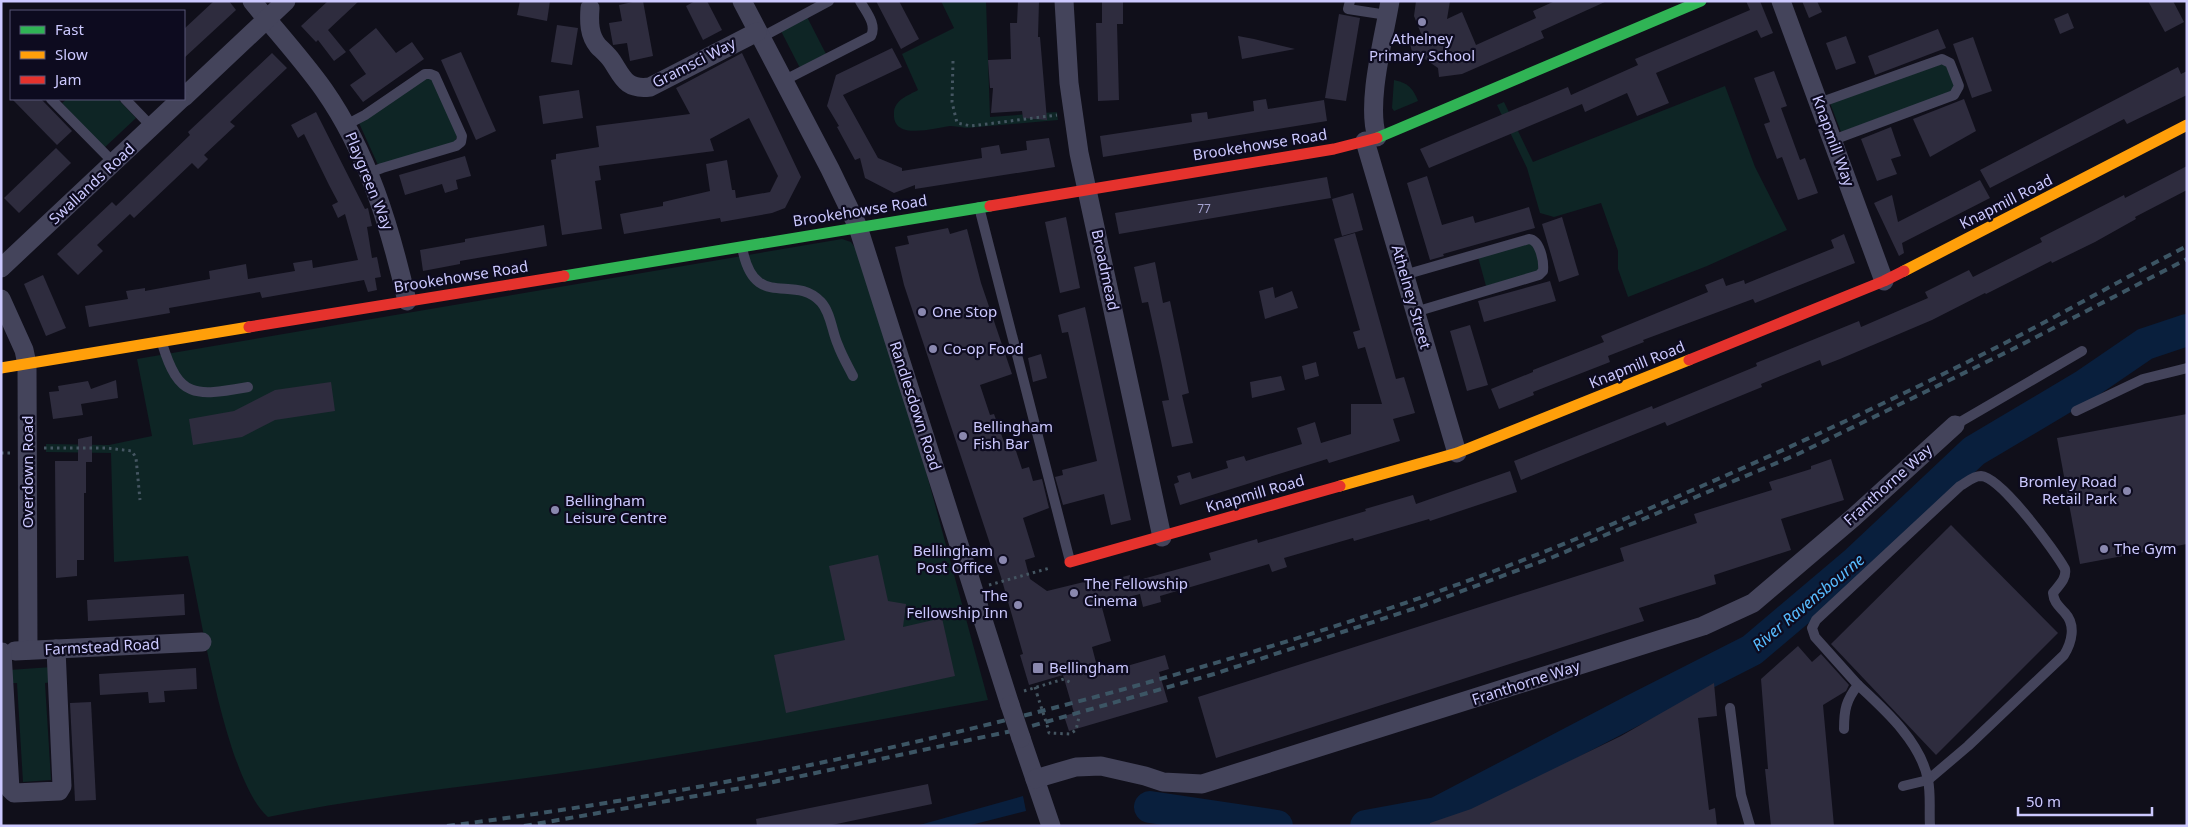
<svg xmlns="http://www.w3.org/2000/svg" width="2188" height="827" font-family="'Noto Sans',sans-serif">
  <rect width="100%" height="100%" fill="#100f1a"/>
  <g fill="#0e2525">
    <path d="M941,1H986L990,117L1057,112L1058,120L966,128C961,127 955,126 950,126C934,128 892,141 894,113C894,100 909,95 918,90L902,54L954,28Z"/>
    <polygon points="807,17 826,54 800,68 781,31"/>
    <polygon points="1941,64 1948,66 1955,85 1951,92 1841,132 1830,103"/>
    <polygon points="425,77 433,80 458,135 454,143 378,165 359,123"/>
    <path d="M1394,80C1408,83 1413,88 1418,101L1394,111L1392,108Z"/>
    <polygon points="1725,86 1755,167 1787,230 1707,266 1628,297 1618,269 1618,251 1601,203 1554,217 1540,213 1527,168 1497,105 1504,102 1533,162"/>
    <polygon points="67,99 118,99 136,118 104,148 62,103"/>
    <path d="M842,239L851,242L858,252L924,464L988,700C858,724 728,747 597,768C488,785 377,794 268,817C226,781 201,614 188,556L114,562L111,453L46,452V444L109,445L152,436L137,359Z"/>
    <polygon points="1529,242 1535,245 1541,266 1536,272 1486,286 1478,257"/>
    <polygon points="52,667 53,682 45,683 51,780 23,782 17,683 10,683 9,670"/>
  </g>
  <polygon fill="#091f3d" points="1023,796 1026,811 967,826 916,826"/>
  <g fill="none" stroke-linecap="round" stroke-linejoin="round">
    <g stroke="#091f3d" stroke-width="32">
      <polyline points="1150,807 1277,826"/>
      <polyline points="1366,826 1437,813 1632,711 1752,650 1856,562 1974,451 2085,385 2145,344 2187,330"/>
    </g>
  </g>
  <g fill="#2e2c3e">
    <polygon points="214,1 229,1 236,10 184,58 184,29"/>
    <polygon points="328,1 359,1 328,30 346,52 334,61 318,40 316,42 301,26"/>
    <polygon points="520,1 550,1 547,21 517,15"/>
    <polygon points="637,1 643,1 653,56 630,61 627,43 613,45 609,23 622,21 619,5"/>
    <polygon points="695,1 707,1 722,30 703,40 686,6"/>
    <polygon points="876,1 899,1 919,39 901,49"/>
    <polygon points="1018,1 1039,1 1038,37 1040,37 1047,120 1023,118 1022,111 991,113 993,88 990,88 988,60 1011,59 1010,23 1017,23"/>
    <polygon points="1102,1 1123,1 1123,24 1117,24 1119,100 1098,101 1096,23 1102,23"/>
    <polygon points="1416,1 1450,1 1447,19 1462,12 1476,45 1536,18 1533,11 1555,1 1607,1 1541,31 1544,38 1462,74 1439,77 1438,68 1422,57 1414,59 1410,44 1424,41 1414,16"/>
    <polygon points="1746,1 1760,1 1773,33 1761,38 1757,30 1656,73 1669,103 1637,116 1627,93 1585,112 1582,104 1429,168 1420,149 1568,87 1571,95 1638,65 1635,59 1750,10"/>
    <polygon points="1802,1 1817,1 1822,12 1809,18"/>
    <polygon points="2148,1 2173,1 2184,22 2165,32"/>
    <polygon points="2068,13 2074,28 2060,34 2054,19"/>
    <polygon points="1339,14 1360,18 1346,101 1325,98"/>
    <polygon points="557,25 578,28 572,65 551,62"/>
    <polygon points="376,28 396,53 412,42 424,59 363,102 350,85 366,74 349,50"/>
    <polygon points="1938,29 1946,48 1875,75 1868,56"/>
    <polygon points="1238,36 1254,39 1295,49 1242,59"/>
    <polygon points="1846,36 1856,63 1836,70 1826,43"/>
    <polygon points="1973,37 1992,91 1972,98 1953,44"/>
    <polygon points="892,48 902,67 843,95 878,158 902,168 902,171 982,158 981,148 999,145 1001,154 1027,150 1026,141 1049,138 1055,167 915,189 915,185 894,193 865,178 860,158 855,160 837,127 839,126 827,106 836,75"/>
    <polygon points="461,52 496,131 476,140 441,60"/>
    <polygon points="272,53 287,68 230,122 235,126 204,155 208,159 198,169 192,163 134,218 130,214 97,245 103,251 78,275 57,254 112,202 116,206 190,135 188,132"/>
    <polygon points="742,53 801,177 785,208 772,213 721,222 720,218 624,234 620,214 663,206 663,202 710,191 706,164 727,160 732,190 735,190 736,198 770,192 778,176 749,118 710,139 714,151 599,166 601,180 595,181 602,229 562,235 551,160 556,159 556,154 599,147 596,126 690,114 676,88"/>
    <polygon points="2178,67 2181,74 2187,71 2187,95 2127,124 2124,119 1990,188 1980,170"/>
    <polygon points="1774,71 1787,106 1781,108 1800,160 1805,158 1818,193 1798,200 1782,157 1777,159 1764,124 1770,122 1754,78"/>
    <polygon points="579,90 583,118 543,124 539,96"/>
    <polygon points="12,99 41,99 72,131 57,145"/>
    <polygon points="1266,99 1268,109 1324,100 1327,121 1103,157 1100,136 1192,122 1191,114 1207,112 1208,119 1254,111 1253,101"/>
    <polygon points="1964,99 1976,131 1930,157 1913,119"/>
    <polygon points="316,112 365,209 368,208 372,226 367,227 372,258 377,257 381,277 375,278 377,290 368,292 364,280 262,298 260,292 169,308 170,313 89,327 85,306 128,299 126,291 145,288 145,291 210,279 209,271 246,264 248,279 295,271 293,263 312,260 313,268 358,260 345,214 338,218 332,205 338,202 329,185 304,134 298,138 291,125"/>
    <polygon points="1891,127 1901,156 1891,159 1897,174 1877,181 1861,139"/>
    <polygon points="56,148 71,163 19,213 4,198"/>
    <polygon points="465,156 471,176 456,180 458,189 445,193 442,184 405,195 399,175"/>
    <polygon points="2187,166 2187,190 2135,217 2136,219 2095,242 2052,263 2051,261 1986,294 1985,293 1932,320 1840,359 1822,366 1820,360 1761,384 1762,387 1667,426 1665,422 1521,480 1514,461 1652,406 1653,409 1757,366 1756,363 1859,321 1861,327 1928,298 1925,292 1969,270 1973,277 2042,242 2040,238 2124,195 2125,198"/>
    <polygon points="1427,176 1442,225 1473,216 1475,223 1529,207 1535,228 1443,254 1444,256 1430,260 1407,183"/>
    <polygon points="1327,177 1331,198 1119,234 1115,213"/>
    <polygon points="1980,180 1990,198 1902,243 1904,253 1899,256 1874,203 1892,195 1898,222"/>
    <polygon points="1353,193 1363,230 1342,236 1332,199"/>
    <polygon points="1066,217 1080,288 1060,293 1045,222"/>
    <polygon points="1562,217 1579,275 1559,282 1542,224"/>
    <polygon points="544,225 547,246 460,261 460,264 423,271 420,250 465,242 465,239"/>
    <polygon points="948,228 950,234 967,229 981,283 1012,374 980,385 990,415 994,414 1004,442 1012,439 1022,469 1029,467 1033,481 1042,479 1049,508 1023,518 1035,557 1025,560 1030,579 1047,591 1088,581 1089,586 1130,575 1132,582 1211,560 1209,553 1257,539 1258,543 1366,511 1365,509 1413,495 1416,504 1510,471 1517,492 1430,521 1429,519 1354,541 1353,538 1284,558 1287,567 1272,572 1269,564 1160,596 1161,602 1143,607 1140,594 1101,604 1111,641 1092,647 1099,674 1165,655 1169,669 1159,672 1168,702 1069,731 1064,716 1074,713 1063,675 1029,685 1020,655 1023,654 1001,577 904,285 895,247 909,244 907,236"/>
    <polygon points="1355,233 1396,379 1404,377 1415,413 1393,419 1400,441 1329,463 1327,459 1180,505 1174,484 1179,482 1177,476 1190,472 1192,479 1228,468 1226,461 1244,456 1246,461 1302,444 1297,428 1315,422 1321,443 1351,434 1351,404 1382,404 1365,347 1358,349 1353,332 1360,330 1334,239"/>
    <polygon points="1844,234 1855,263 1755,303 1753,299 1643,340 1644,342 1608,356 1610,362 1533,392 1534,395 1499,409 1491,389 1533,372 1533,370 1604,342 1601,336 1708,292 1705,285 1723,278 1726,286 1744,280 1745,284 1834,248 1831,240"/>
    <polygon points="1155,262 1163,303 1170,301 1189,393 1182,395 1193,443 1172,447 1162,401 1169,400 1161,361 1148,302 1142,303 1134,267"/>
    <polygon points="43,275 66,328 46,336 24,284"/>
    <polygon points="1550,281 1556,301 1484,322 1478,301"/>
    <polygon points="1273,287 1275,298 1292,291 1298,308 1265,319 1259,291"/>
    <polygon points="1085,307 1131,520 1111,525 1104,494 1063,505 1055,477 1063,475 1062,470 1097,461 1068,332 1062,333 1058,315"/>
    <polygon points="1470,325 1488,385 1467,391 1450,331"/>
    <polygon points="1041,354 1047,378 1033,382 1028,358"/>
    <polygon points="1316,362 1319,376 1305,380 1302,366"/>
    <polygon points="1281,376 1285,390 1252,398 1250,382"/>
    <polygon points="116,380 118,398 81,404 83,415 53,419 49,392 59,391 58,386 88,381 91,389"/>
    <polygon points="331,382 335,411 275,420 242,437 193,445 189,419 234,411 275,390"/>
    <polygon points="2187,414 2187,544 2080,564 2057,438"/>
    <polygon points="92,436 92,462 86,462 86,493 84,493 84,560 77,560 77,576 56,578 55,461 78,461 78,439"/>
    <polygon points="1831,459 1844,500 1781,519 1791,550 1714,575 1716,584 1639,608 1644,621 1216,758 1198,697 1624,561 1620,548 1697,523 1694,514 1772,490 1769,482 1811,469 1811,466"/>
    <polygon points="1951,525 2058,633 1936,755 1831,644"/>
    <polygon points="878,555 888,601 906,604 903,627 942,618 955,676 786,713 774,655 845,640 829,566"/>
    <polygon points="184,594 185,615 88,621 87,600"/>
    <polygon points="1798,646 1812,662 1821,654 1849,685 1846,691 1823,705 1834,826 1771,826 1765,769 1768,769 1761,679"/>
    <polygon points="196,668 197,689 164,691 165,702 149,703 148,692 100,695 99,674"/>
    <polygon points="1714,683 1717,716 1698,718 1709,810 1715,808 1717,826 1430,826 1430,823 1471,809 1621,736"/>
    <polygon points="91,702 96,800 75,801 70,703"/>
    <polygon points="928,784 932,804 827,826 757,826 756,819"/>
  </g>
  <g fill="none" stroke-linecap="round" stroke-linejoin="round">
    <g stroke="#455662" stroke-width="3" stroke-dasharray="2.5 4" stroke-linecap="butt">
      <polyline points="953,61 952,102 957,123 971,126 1057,115"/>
      <polyline points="44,448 106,448 132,451 136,458 140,500"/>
      <polyline points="1,453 11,453"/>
      <polyline points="989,585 1050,568"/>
      <polyline points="1035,687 1037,694"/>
      <polyline points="1024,691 1064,679 1073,684"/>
      <polyline points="1047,725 1049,733 1070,734 1076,730 1079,717"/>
    </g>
    <g stroke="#44445b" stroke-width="10">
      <polyline points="1350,1 1348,9 1387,15"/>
      <polyline points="760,38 829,1"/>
      <path d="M783,81L871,36C877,24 866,12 860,1"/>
      <polyline points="51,99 114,163"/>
      <polyline points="125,99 152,127"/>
      <polyline points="1819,103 1942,59 1950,63 1959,86 1954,95 1833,140"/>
      <polyline points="346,125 365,115 425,74 430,74 435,76 462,136 461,142 456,146 382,168 369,173"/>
      <polyline points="979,207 1070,561"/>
      <path d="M742,247C754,313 793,272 821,302C831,313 832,332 838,345C842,356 848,366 853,376"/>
      <path d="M1404,275L1529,239C1540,240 1544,261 1543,271L1539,275L1415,312"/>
      <path d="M162,343C179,400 196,396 248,387"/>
      <polyline points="2076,411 2143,379 2187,368"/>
      <polyline points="1955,425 2082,351"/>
      <path d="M1858,685L1815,637L1812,628L1816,620L1960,486C1967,482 1973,476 1981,476C2001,477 2055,551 2065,569C2067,579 2058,586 2053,593C2054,603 2059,606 2065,613C2076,625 2072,642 2064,655L1968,746L1928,780L1903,786"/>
      <polyline points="1730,708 1741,795 1750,826"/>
      <path d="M1844,729C1844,710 1846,700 1858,685C1885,710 1921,742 1928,780C1931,794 1929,811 1930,826"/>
    </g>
    <g stroke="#44445b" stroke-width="19">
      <path d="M252,1C276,31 302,59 324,90C368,153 390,227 407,301"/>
      <polyline points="742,1 830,169 858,227 1010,705"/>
      <polyline points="1064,1 1069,83 1079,153 1162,537"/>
      <polyline points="1781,1 1884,281"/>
      <path d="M590,8C589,22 589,35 598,46C603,51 608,55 612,61C623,78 626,90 650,87L757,32"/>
      <polyline points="184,97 286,1"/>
      <path d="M1377,137C1366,103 1384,38 1390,1"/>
      <polyline points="1365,141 1457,453"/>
      <polyline points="1,268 181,99"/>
      <polyline points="1,299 24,350 27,364 28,650"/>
      <polyline points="15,651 202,642"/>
      <polyline points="2,652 10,789 14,793 59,791 62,786 56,649"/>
      <polyline points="1021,738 1051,826"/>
      <polyline points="1035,779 1076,767 1101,766 1145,776 1163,782 1202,784 1703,626 1753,603 1854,517 1955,425"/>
    </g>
    <g stroke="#30b455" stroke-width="11">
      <polyline points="1377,138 1701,1"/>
      <polyline points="564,276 990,206"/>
    </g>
    <g stroke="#ff9f0a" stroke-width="11">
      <polyline points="1904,271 2187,125"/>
      <polyline points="1,368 249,327"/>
      <polyline points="1340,486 1457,453 1689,360"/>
    </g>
    <g stroke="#e5322d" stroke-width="11">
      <polyline points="990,206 1334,149 1377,138"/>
      <polyline points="249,327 564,276"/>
      <polyline points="1689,360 1884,281 1904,271"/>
      <polyline points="1070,562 1340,486"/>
    </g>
    <g stroke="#3c5564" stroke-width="4" stroke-dasharray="8 6" stroke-linecap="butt">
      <path d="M447,826C683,796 917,747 1146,683C1283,644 1419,602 1551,549C1706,487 1858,418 2007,342C2067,311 2126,277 2187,246"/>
      <polyline points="524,826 764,784 1021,729 1214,674 1422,606 1553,557 1798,454 2011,350 2187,259"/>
    </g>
    <polyline stroke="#455662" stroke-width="3" stroke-dasharray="2.5 4" stroke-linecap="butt" points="1037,694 1047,725"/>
    <polyline stroke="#44445b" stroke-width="19" points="1010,705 1021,738"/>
  </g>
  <g fill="#8a88af" stroke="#0d0b1f" stroke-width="2">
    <circle cx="1422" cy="22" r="5"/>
    <circle cx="922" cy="312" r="5"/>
    <circle cx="933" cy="349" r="5"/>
    <circle cx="963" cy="436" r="5"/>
    <circle cx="2127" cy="491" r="5"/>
    <circle cx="555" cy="510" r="5"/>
    <circle cx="2104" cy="549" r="5"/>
    <circle cx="1003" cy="560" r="5"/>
    <circle cx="1074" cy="593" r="5"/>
    <circle cx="1018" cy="605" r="5"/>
    <rect x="1032" y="662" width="12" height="12" rx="2.5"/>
  </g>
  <g text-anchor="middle" stroke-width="4.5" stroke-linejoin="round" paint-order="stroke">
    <g font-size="12" fill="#a4a2cf">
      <text x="1204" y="213">77</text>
    </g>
    <g font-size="15" fill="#ccc9ff" stroke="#0d0b1f" text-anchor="start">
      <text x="1422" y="44" text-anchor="middle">Athelney<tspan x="1422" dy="17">Primary School</tspan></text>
      <text x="932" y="317">One Stop</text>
      <text x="943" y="354">Co-op Food</text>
      <text x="973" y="432">Bellingham<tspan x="973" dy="17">Fish Bar</tspan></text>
      <text x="2117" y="487" text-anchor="end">Bromley Road<tspan x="2117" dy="17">Retail Park</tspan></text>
      <text x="565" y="506">Bellingham<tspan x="565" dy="17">Leisure Centre</tspan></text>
      <text x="2114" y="554">The Gym</text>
      <text x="993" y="556" text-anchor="end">Bellingham<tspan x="993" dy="17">Post Office</tspan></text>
      <text x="1084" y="589">The Fellowship<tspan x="1084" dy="17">Cinema</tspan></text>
      <text x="1008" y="601" text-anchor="end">The<tspan x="1008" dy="17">Fellowship Inn</tspan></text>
      <text x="1049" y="673">Bellingham</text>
    </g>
    <g font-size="15" fill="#ccc9ff" stroke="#0d0b1f">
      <text transform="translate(694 63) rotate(-27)" y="5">Gramsci Way</text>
      <text transform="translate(1833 141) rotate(70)" y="5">Knapmill Way</text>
      <text transform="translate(1260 145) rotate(-9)" y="5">Brookehowse Road</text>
      <text transform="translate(369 181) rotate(68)" y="5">Playgreen Way</text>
      <text transform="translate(92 184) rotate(-43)" y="5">Swallands Road</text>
      <text transform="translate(2006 202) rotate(-27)" y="5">Knapmill Road</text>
      <text transform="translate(860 211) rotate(-9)" y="5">Brookehowse Road</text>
      <text transform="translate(1105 270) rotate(78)" y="5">Broadmead</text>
      <text transform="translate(461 277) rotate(-9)" y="5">Brookehowse Road</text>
      <text transform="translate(1411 297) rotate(74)" y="5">Athelney Street</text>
      <text transform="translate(1637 365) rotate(-22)" y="5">Knapmill Road</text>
      <text transform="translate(915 406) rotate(72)" y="5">Randlesdown Road</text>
      <text transform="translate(28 472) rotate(-90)" y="5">Overdown Road</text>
      <text transform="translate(1888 485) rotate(-42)" y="5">Franthorne Way</text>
      <text transform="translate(1255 494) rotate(-16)" y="5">Knapmill Road</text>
      <text transform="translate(102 647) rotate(-3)" y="5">Farmstead Road</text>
      <text transform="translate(1526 683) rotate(-18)" y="5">Franthorne Way</text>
    </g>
    <g font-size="16" font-style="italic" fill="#57bcff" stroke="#0d0b1f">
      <text transform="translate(1808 602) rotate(-40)" y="6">River Ravensbourne</text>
    </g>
  </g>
  <rect width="2188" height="827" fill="none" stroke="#ccc9ff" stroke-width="5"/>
  <rect x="10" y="10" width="175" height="90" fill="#0d0b1f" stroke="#595779"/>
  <rect x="20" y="26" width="25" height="8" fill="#30b455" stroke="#595779"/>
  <text x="55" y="35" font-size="15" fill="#ccc9ff">Fast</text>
  <rect x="20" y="51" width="25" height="8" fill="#ff9f0a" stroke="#595779"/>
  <text x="55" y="60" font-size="15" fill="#ccc9ff">Slow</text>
  <rect x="20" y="76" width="25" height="8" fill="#e5322d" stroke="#595779"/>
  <text x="55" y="85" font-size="15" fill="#ccc9ff">Jam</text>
  <path d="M2018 807v8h134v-8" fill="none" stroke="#ccc9ff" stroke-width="2.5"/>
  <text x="2026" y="807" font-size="15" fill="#ccc9ff" stroke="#0d0b1f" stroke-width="4" paint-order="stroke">50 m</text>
</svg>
